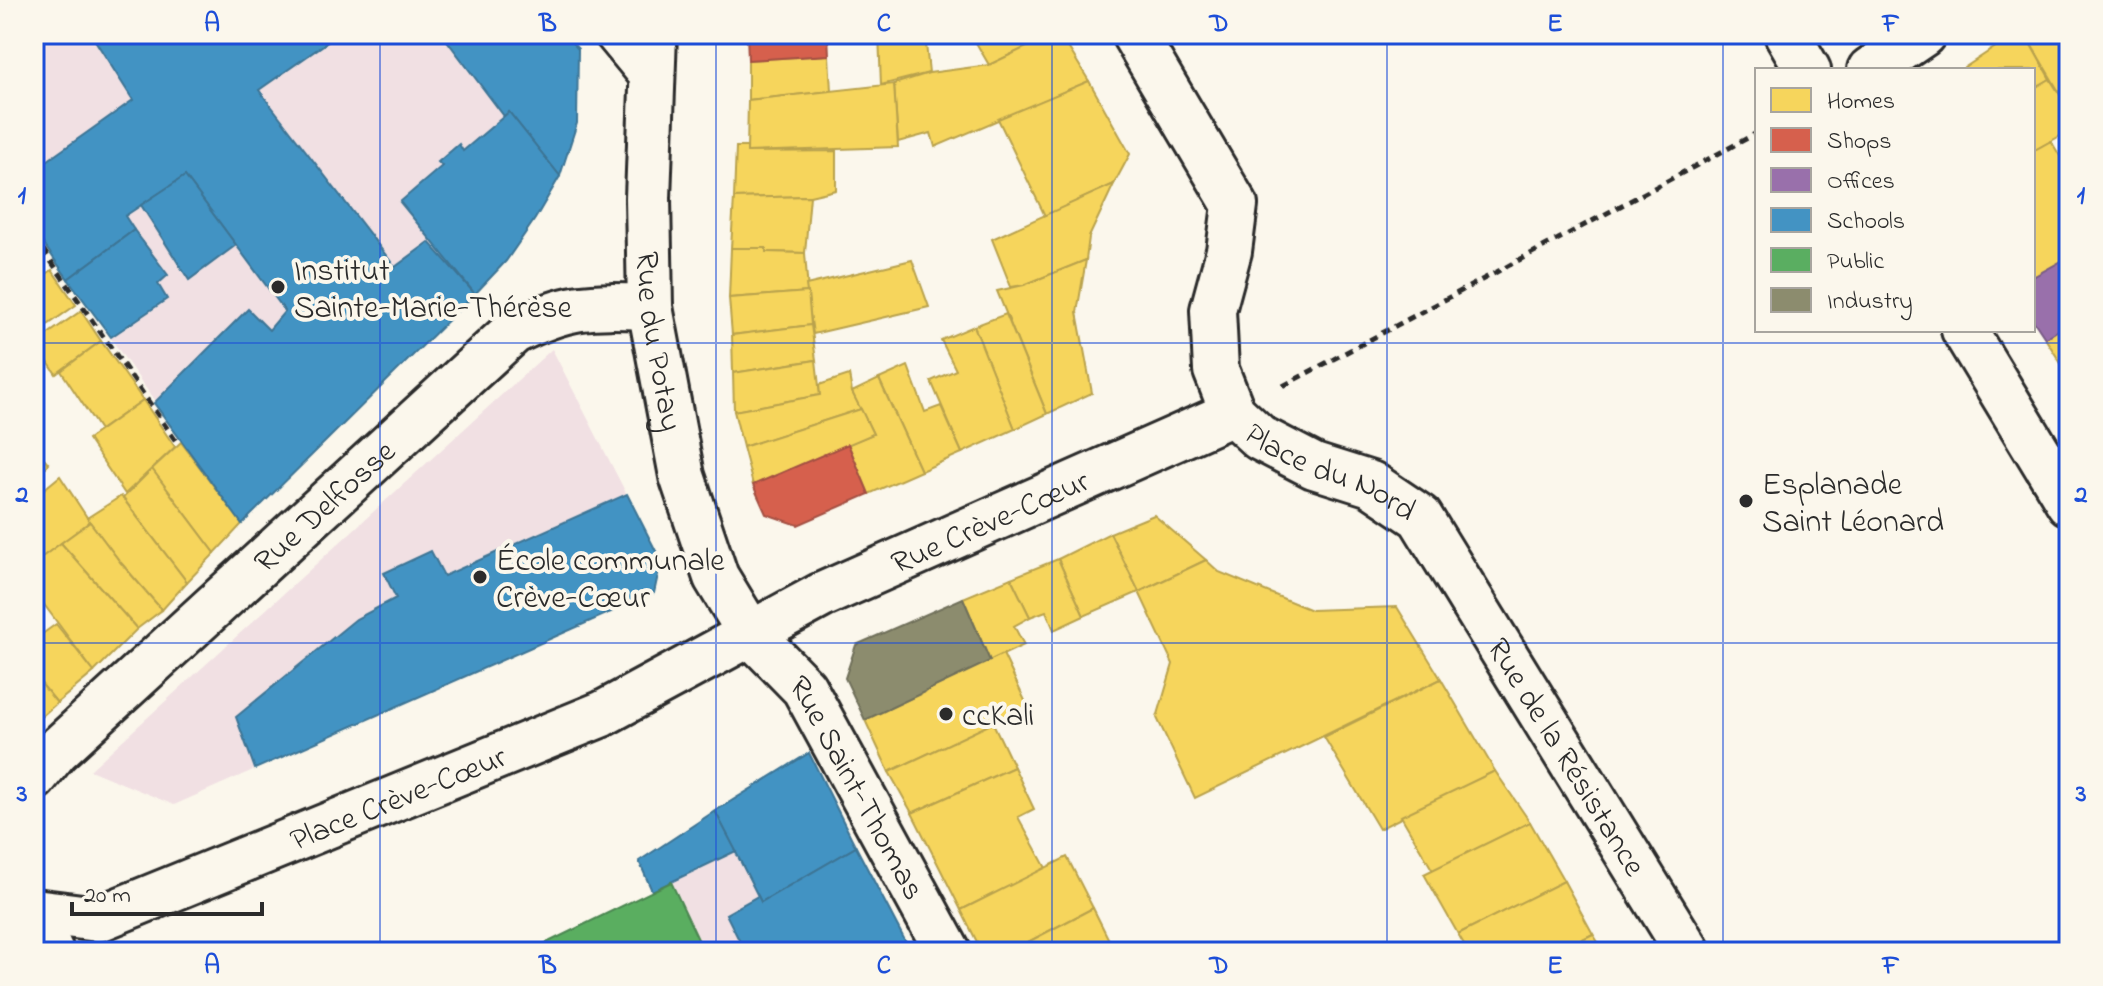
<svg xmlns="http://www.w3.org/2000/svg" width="2103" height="986" font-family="'Indie Flower',sans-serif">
  <rect width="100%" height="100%" fill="#fbf7ec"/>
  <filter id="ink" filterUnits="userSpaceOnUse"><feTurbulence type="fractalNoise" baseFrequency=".0125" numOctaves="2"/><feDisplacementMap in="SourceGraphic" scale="16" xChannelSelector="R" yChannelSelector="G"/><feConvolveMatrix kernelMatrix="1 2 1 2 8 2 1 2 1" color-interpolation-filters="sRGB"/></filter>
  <g filter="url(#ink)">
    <g fill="#f1e0e3">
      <polygon points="34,34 564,34 578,49 577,123 560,176 535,219 506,261 475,294 242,524 34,230"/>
      <polygon points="552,349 661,561 654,593 174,805 90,770"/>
      <polygon points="809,753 911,952 704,952 671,882 652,891 639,861"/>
    </g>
    <g fill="#f6d55c" stroke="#b9a24d" stroke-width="2">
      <polygon points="879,34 925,34 929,73 881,85"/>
      <polygon points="971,34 1054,34 989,65"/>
      <polygon points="1054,34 1060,34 1089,81 935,147 931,133 898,142 894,84 929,73 989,65"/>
      <polygon points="2015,34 2025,34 2050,79 2033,89 2033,70 1961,70"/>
      <polygon points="2025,34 2069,34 2069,99 2065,102"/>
      <polygon points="829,55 831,91 748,100 748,60"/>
      <polygon points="2050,79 2069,109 2069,131 2033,151 2033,89"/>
      <polygon points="1089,81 1130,154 1114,184 1045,216 998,119"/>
      <polygon points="894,84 898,147 747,152 748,100"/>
      <polygon points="2051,141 2069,171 2069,257 2033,277 2033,151"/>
      <polygon points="736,147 747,147 747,152 836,151 836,190 810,196 734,198"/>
      <polygon points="1114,184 1089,237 1086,260 1024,285 1011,287 992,239"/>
      <polygon points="810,196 805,253 766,252 766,248 731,248 734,198"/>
      <polygon points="731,248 766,248 766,252 805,253 808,292 729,298"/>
      <polygon points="912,260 929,307 813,334 806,285"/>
      <polygon points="1086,260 1077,312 1092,393 1047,414 997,291 1024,285"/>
      <polygon points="52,270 76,305 49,324 34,330 34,283"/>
      <polygon points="808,292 811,325 732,335 729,298"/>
      <polygon points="81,311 101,341 56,374 35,343"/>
      <polygon points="1006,314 1047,414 1015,429 974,326"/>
      <polygon points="2069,324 2069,376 2045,338"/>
      <polygon points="811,325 816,360 733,373 732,335"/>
      <polygon points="974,326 1015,429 962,453 931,381 956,370 941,340"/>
      <polygon points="101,341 143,400 100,430 61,371"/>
      <polygon points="816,360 820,395 734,411 733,373"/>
      <polygon points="908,366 925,412 941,406 962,453 921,471 879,379"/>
      <polygon points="849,375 852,392 861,409 743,447 734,411 820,395 819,385"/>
      <polygon points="879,379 921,471 869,494 848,444 873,434 852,392"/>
      <polygon points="143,400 175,447 125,494 88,439"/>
      <polygon points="861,409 873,434 753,485 743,447"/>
      <polygon points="181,442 242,524 215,553 152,469"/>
      <polygon points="34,446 49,464 34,479"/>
      <polygon points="152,469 215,553 187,582 123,498"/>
      <polygon points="60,476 90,522 34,563 34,481 43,490"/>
      <polygon points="121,496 187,582 162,610 121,563 87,518"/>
      <polygon points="1154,515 1206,560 1139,592 1110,533"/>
      <polygon points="90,522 121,563 162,610 137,629 61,543"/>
      <polygon points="1110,533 1139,592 1084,616 1058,559"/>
      <polygon points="61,543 137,629 94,672 34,591 34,563"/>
      <polygon points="1058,559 1084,616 1054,630 1046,611 1030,617 1011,578"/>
      <polygon points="1206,560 1219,572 1311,610 1397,607 1441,679 1195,798 1157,718 1173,664 1139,592"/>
      <polygon points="1011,578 1030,617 1014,626 1024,645 990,661 963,598"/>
      <polygon points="56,624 94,672 57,703 34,675 34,640"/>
      <polygon points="1003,654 1028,707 889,772 865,720"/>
      <polygon points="34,675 57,703 34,723"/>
      <polygon points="1441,679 1495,771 1379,829 1324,737"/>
      <polygon points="993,723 1014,767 912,813 889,772"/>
      <polygon points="1014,767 1034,809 1018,817 1046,868 961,910 912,813"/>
      <polygon points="1495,771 1530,822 1433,871 1401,816"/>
      <polygon points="1530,822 1564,881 1458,934 1424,874"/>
      <polygon points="1067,857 1093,908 1009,952 982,952 961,910"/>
      <polygon points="1564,881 1593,934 1556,952 1465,952 1468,951 1458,934"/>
      <polygon points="1093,908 1115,952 1009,952"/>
      <polygon points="1593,934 1604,952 1556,952"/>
    </g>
    <g fill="#d6604d" stroke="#a35043" stroke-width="2">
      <polygon points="747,34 828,34 829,55 748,60"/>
      <polygon points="848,444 869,494 798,525 766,514 753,485"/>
    </g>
    <polygon fill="#9970ab" stroke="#785b85" stroke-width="2" points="2069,257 2069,324 2045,338 2033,320 2033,277"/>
    <g fill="#4393c3" stroke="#3c7495" stroke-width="2">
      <polygon points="91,34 339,34 259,90 395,267 429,242 475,294 242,524 154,403 248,309 269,330 285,311 185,176 125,216 134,230 68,279 34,230 34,170 133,100"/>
      <polygon points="442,34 564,34 578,49 577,123 560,176 509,112 504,116"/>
      <polygon points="509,112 560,176 535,219 506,261 475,294 400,202 442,166 438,162 459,144 463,151"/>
      <polygon points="185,176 236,245 189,280 141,205"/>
      <polygon points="134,230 168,275 158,284 167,299 111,337 68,279"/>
      <polygon points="627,494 661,561 654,593 255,769 236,717 356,619 396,598 384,573 431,551 444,576"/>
      <polygon points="809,753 856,847 761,902 715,811"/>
      <polygon points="715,811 736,851 652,891 639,861"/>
      <polygon points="856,847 911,952 745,952 726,914 758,896 761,902"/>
    </g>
    <polygon fill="#5aae61" stroke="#4c8751" stroke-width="2" points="671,882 704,952 528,952"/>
    <polygon fill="#8c8c6e" stroke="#6f6f5a" stroke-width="2" points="963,598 990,661 865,720 845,678 856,645"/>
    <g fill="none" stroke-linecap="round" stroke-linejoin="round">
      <g stroke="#2b2b2b" stroke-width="42">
        <polyline id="service" points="613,34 651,80"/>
      </g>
      <g stroke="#2b2b2b" stroke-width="50">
        <g id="pedestrian">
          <path id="s1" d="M750,633L804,688L948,952"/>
          <polyline points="34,916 51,952"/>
        </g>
      </g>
      <g stroke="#2b2b2b" stroke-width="50">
        <g id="minor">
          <path id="s2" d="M654,34L648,198L650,307L682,476L716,577L750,633"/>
          <path id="s3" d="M1134,34L1235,205L1229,251L1213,310L1216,370L1233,413L1260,438L1314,466L1371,484L1420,517L1688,952"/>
          <polyline points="1787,34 1808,70"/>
          <polyline points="1870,70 1923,34"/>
          <polyline points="1964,330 2069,503"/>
          <path id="s4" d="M34,778L56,751L513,332C568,304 590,305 650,307"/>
          <path id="s5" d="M34,911L98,919L602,714L822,595L1233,413"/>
        </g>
      </g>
      <g stroke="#2b2b2b" stroke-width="5" stroke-dasharray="8 6" stroke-linecap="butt">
        <polyline points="35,238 178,444"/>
        <polyline points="1283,386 1757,133"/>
      </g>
      <use href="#service" stroke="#fbf7ec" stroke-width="36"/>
      <use href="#pedestrian" stroke="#fbf7ec" stroke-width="44"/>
      <use href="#minor" stroke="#fbf7ec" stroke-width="44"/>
    </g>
  </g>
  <path fill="none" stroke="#1d4ed8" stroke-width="2" stroke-opacity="0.55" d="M380,34V952M716,34V952M1052,34V952M1387,34V952M1723,34V952M34,343H2069M34,643H2069"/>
  <g fill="#2b2b2b" stroke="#fbf7ec" stroke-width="3">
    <circle cx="278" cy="287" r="8"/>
    <circle cx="1746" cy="501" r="8"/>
    <circle cx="480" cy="577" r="8"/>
    <circle cx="946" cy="714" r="8"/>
  </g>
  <g text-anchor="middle" stroke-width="8" stroke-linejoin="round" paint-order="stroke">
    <g font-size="32" fill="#2b2b2b" stroke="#fbf7ec" text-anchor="start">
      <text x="294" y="280">Institut<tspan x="294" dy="37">Sainte-Marie-Thérèse</tspan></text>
      <text x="1762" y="494">Esplanade<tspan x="1762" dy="37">Saint Léonard</tspan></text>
      <text x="496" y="570">École communale<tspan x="496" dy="37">Crève-Cœur</tspan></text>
      <text x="962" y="725">ccKali</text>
    </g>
    <g font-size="32" fill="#2b2b2b" stroke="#fbf7ec">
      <text dy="11" stroke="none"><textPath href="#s2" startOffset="308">Rue du Potay</textPath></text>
      <text dy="11" stroke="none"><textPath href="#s3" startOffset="528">Place du Nord</textPath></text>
      <text dy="11" stroke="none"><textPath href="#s4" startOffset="398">Rue Delfosse</textPath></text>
      <text dy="11" stroke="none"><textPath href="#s5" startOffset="1042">Rue Crève-Cœur</textPath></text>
      <text dy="11" stroke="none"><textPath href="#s3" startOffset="910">Rue de la Résistance</textPath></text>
      <text dy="11" stroke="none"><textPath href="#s1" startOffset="190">Rue Saint-Thomas</textPath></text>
      <text dy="11" stroke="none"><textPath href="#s5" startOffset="388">Place Crève-Cœur</textPath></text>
    </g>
  </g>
  <rect width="2103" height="986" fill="none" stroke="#fbf7ec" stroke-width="88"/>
  <rect x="1755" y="68" width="280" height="264" fill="#fbf7ec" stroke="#a8a59f" stroke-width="2"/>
  <rect x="1771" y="88" width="40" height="24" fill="#f6d55c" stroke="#a8a59f" stroke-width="2"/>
  <text x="1827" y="108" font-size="24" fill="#2b2b2b">Homes</text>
  <rect x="1771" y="128" width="40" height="24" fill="#d6604d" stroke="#a8a59f" stroke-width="2"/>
  <text x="1827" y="148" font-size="24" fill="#2b2b2b">Shops</text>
  <rect x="1771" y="168" width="40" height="24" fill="#9970ab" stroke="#a8a59f" stroke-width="2"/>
  <text x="1827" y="188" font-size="24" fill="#2b2b2b">Offices</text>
  <rect x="1771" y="208" width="40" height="24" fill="#4393c3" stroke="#a8a59f" stroke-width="2"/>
  <text x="1827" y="228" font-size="24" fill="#2b2b2b">Schools</text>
  <rect x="1771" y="248" width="40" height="24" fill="#5aae61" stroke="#a8a59f" stroke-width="2"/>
  <text x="1827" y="268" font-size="24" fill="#2b2b2b">Public</text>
  <rect x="1771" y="288" width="40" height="24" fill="#8c8c6e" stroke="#a8a59f" stroke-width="2"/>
  <text x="1827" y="308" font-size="24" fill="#2b2b2b">Industry</text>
  <path d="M72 902v12h190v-12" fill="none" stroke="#2b2b2b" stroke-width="4"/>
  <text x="84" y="902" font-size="24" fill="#2b2b2b" stroke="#fbf7ec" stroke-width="6" paint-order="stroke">20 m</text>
  <rect x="44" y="44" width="2015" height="898" fill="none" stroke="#1d4ed8" stroke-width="3"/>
  <g font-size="26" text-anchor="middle" font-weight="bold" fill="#1d4ed8">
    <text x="212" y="31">A</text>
    <text x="548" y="31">B</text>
    <text x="884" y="31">C</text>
    <text x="1219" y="31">D</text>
    <text x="1555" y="31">E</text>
    <text x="1891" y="31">F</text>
    <text x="22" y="203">1</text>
    <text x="2081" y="203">1</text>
    <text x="22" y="502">2</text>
    <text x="2081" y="502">2</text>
    <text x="22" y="801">3</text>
    <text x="2081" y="801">3</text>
    <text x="212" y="973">A</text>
    <text x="548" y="973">B</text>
    <text x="884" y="973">C</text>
    <text x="1219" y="973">D</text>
    <text x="1555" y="973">E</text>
    <text x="1891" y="973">F</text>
  </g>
</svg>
